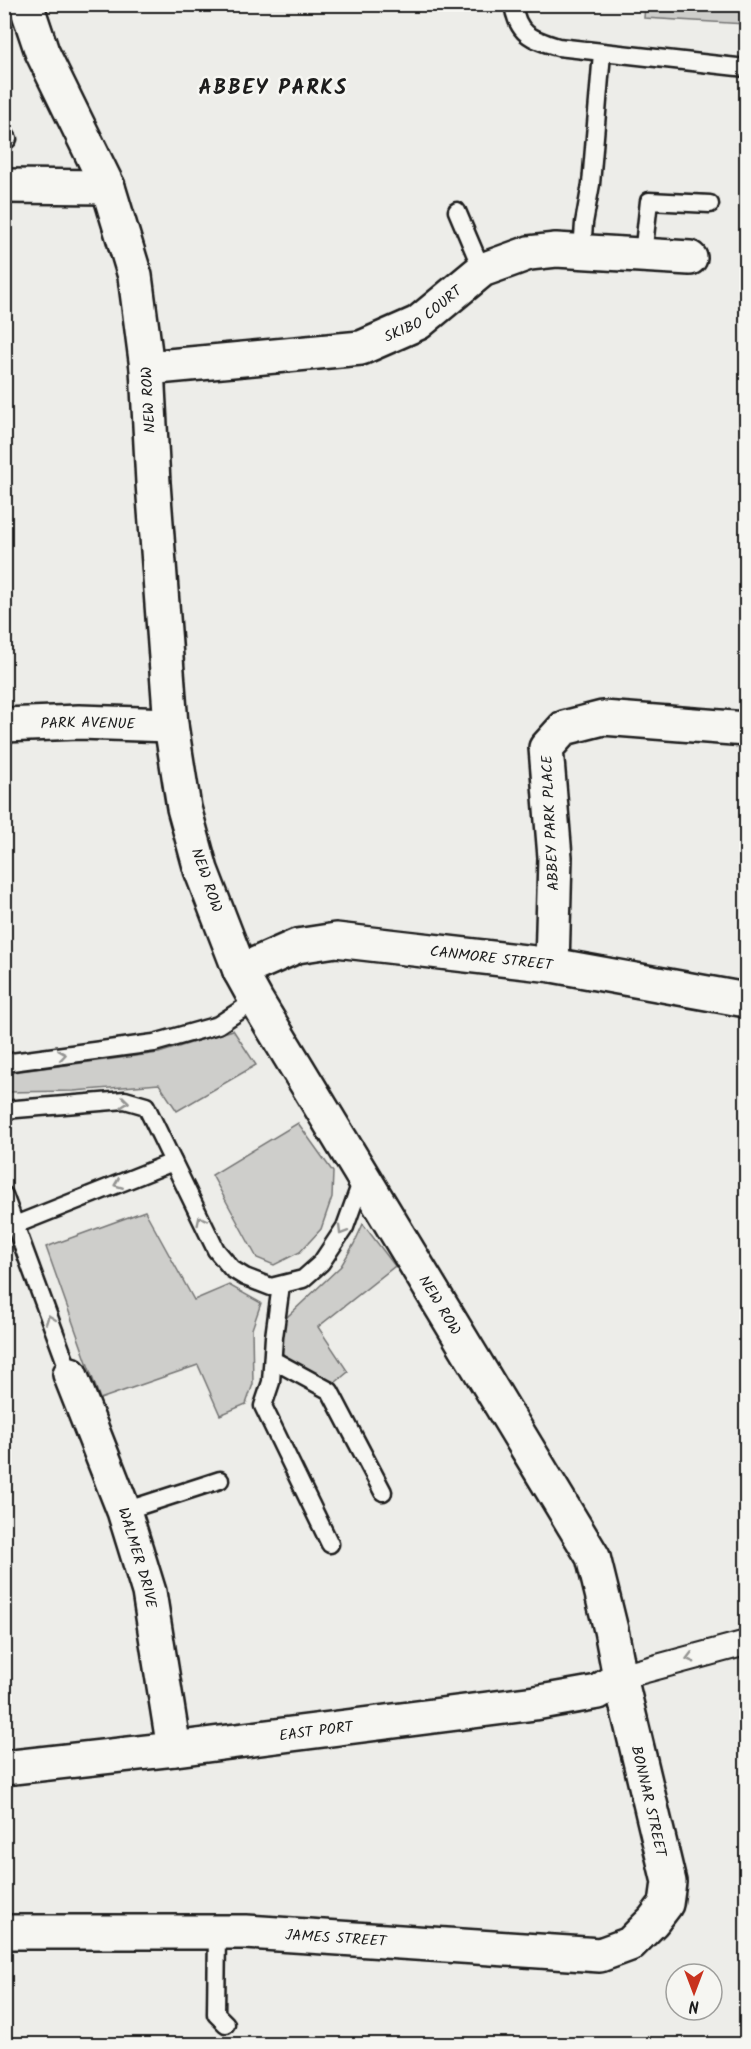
<svg xmlns="http://www.w3.org/2000/svg" width="751" height="2049" font-family="Kalam,sans-serif">
  <rect width="100%" height="100%" fill="#edede9"/>
  <filter id="ink" filterUnits="userSpaceOnUse"><feTurbulence type="fractalNoise" baseFrequency=".0167" numOctaves="2"/><feDisplacementMap in="SourceGraphic" scale="12" xChannelSelector="R" yChannelSelector="G"/><feConvolveMatrix kernelMatrix="1 2 1 2 8 2 1 2 1" color-interpolation-filters="sRGB"/></filter>
  <g filter="url(#ink)">
    <g fill="#cececb" stroke="#757574" stroke-width="1.5">
      <polygon points="645,5 746,5 746,24 644,18"/>
      <polygon points="233,1030 256,1065 177,1111 159,1084 74,1091 5,1092 5,1073 159,1053"/>
      <polygon points="298,1123 333,1172 332,1197 321,1229 300,1252 274,1265 257,1258 212,1175"/>
      <polygon points="145,1211 194,1300 229,1285 261,1303 252,1329 253,1384 246,1404 220,1415 198,1365 100,1399 46,1247"/>
      <path d="M363,1224L395,1266L318,1327L348,1372L336,1382C317,1379 296,1366 282,1353V1336L286,1318L341,1266L354,1244Z"/>
    </g>
    <g fill="none" stroke-linecap="round" stroke-linejoin="round">
      <g stroke="#1c1c1c" stroke-width="21">
        <g id="service">
          <path d="M513,4C517,34 531,39 558,47L746,68"/>
          <polyline points="4,133 8,139"/>
          <polyline points="457,211 482,270"/>
          <polyline points="582,251 584,223 591,184 602,53"/>
          <polyline points="643,255 649,201 710,204"/>
          <polyline points="4,1063 154,1043 218,1025 256,1000"/>
          <polyline points="4,1110 125,1100 146,1106 216,1250 232,1269 245,1277 271,1287 303,1279 321,1263 345,1227 363,1177"/>
          <polyline points="4,1195 70,1374"/>
          <polyline points="15,1225 173,1162"/>
          <polyline points="281,1285 274,1337 271,1382 263,1406 330,1544"/>
          <polyline points="273,1360 330,1391 383,1492"/>
          <polyline points="124,1511 220,1480"/>
          <polyline points="217,1932 216,2014 226,2024"/>
        </g>
      </g>
      <g stroke="#1c1c1c" stroke-width="28">
        <polyline id="pedestrian" points="620,1677 746,1643"/>
      </g>
      <g stroke="#1c1c1c" stroke-width="38">
        <g id="minor">
          <polyline points="4,186 108,187"/>
          <path id="s1" d="M147,368L361,348L418,323L482,270L529,253L556,250L690,258"/>
          <path id="s2" d="M4,725L79,722L171,725"/>
          <polyline points="552,965 555,857 546,748 564,728 603,718 746,729"/>
          <path id="s3" d="M240,971L297,946L336,940L552,965L746,1000"/>
          <path id="s4" d="M70,1374L124,1511L149,1592L174,1749"/>
          <path id="s5" d="M4,1932H246L600,1955L630,1944L653,1921L666,1904L669,1882L620,1677"/>
        </g>
      </g>
      <g stroke="#1c1c1c" stroke-width="38">
        <g id="tertiary">
          <path id="s6" d="M4,1768L174,1749L535,1703L598,1692L620,1677L611,1630L593,1557L256,1000L240,971L201,870L184,808L171,725L153,483L147,368L135,276L108,187L42,52L26,4"/>
        </g>
      </g>
      <use href="#service" stroke="#f6f6f2" stroke-width="16"/>
      <use href="#pedestrian" stroke="#f6f6f2" stroke-width="24"/>
      <use href="#minor" stroke="#f6f6f2" stroke-width="33"/>
      <use href="#tertiary" stroke="#f6f6f2" stroke-width="33"/>
    </g>
    <defs><path id="oneway-chevron" d="M-2-3.5L2.5 0L-2 3.5" fill="none" stroke-width="1.6" stroke-linecap="round" stroke-linejoin="round" transform="scale(1.5)"/></defs>
    <g stroke="#949492">
      <use href="#oneway-chevron" transform="translate(62 1055) rotate(-8)"/>
      <use href="#oneway-chevron" transform="translate(125 1102) rotate(6)"/>
      <use href="#oneway-chevron" transform="translate(118 1184) rotate(158)"/>
      <use href="#oneway-chevron" transform="translate(201 1220) rotate(-116)"/>
      <use href="#oneway-chevron" transform="translate(342 1231) rotate(121)"/>
      <use href="#oneway-chevron" transform="translate(50 1319) rotate(-110)"/>
      <use href="#oneway-chevron" transform="translate(690 1658) rotate(165)"/>
    </g>
  </g>
  <g text-anchor="middle" stroke-width="5" stroke-linejoin="round" paint-order="stroke">
    <g font-size="15" fill="#1c1c1c" stroke="#f6f6f2">
      <text dy="5" stroke="none"><textPath href="#s1" startOffset="286">SKIBO COURT</textPath></text>
      <text transform="translate(148 400) rotate(-93)" y="5">NEW ROW</text>
      <text dy="5" stroke="none"><textPath href="#s2" startOffset="84">PARK AVENUE</textPath></text>
      <text transform="translate(550 823) rotate(-93)" y="5">ABBEY PARK PLACE</text>
      <text transform="translate(207 880) rotate(71)" y="5">NEW ROW</text>
      <text dy="5" stroke="none"><textPath href="#s3" startOffset="258">CANMORE STREET</textPath></text>
      <text transform="translate(440 1305) rotate(59)" y="5">NEW ROW</text>
      <text dy="5" stroke="none"><textPath href="#s4" startOffset="196">WALMER DRIVE</textPath></text>
      <text dy="5" stroke="none"><textPath href="#s6" startOffset="314">EAST PORT</textPath></text>
      <text transform="translate(649 1801) rotate(77)" y="5">BONNAR STREET</text>
      <text dy="5" stroke="none"><textPath href="#s5" startOffset="332">JAMES STREET</textPath></text>
    </g>
    <g font-size="21" font-weight="bold" letter-spacing="1.5" fill="#1c1c1c" stroke="#f6f6f2">
      <text x="273" y="94">ABBEY PARKS</text>
    </g>
  </g>
  <rect width="751" height="2049" fill="none" stroke="#f6f6f2" stroke-width="24"/>
  <rect x="12" y="12" width="727" height="2025" fill="none" stroke="#1c1c1c" stroke-width="2" filter="url(#ink)"/>
  <g transform="translate(694 1992) rotate(180)"><circle r="28" fill="#f6f6f2" stroke="#9f9f9c" stroke-width="1.5"/>
  <path d="M0-4.5L10 22L0 15L-10 22Z" fill="#c8321e"/>
  <text y="-9" font-size="16" font-weight="bold" text-anchor="middle" fill="#1c1c1c">N</text>
  </g>
</svg>
